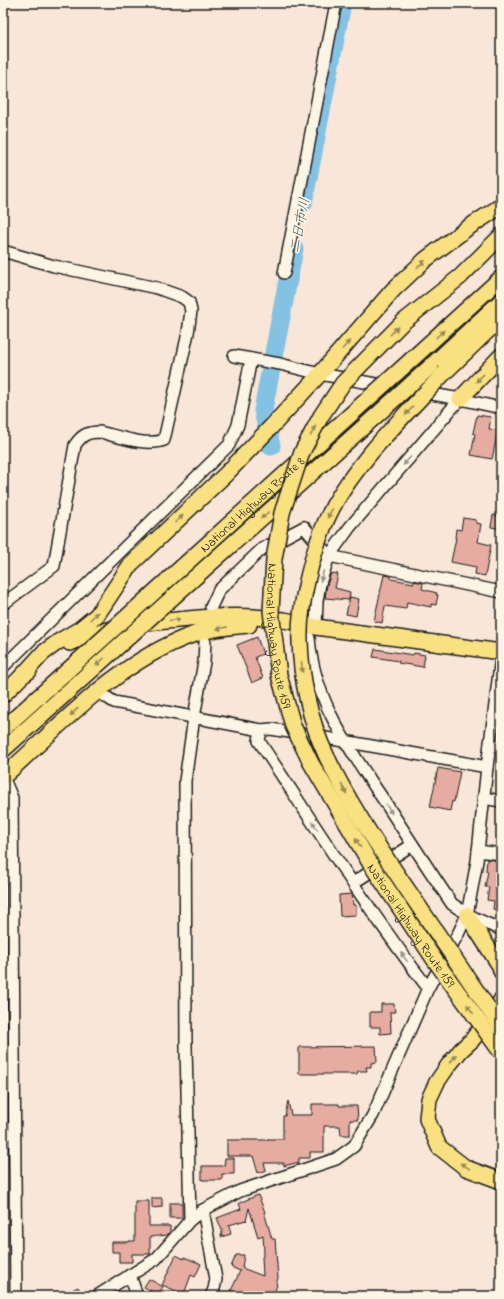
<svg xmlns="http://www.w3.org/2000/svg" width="504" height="1299" font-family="'Indie Flower','Klee One',sans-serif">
  <rect width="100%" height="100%" fill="#f8e6d8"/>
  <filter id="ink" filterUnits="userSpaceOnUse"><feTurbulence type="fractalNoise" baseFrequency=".025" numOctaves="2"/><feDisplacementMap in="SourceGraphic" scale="8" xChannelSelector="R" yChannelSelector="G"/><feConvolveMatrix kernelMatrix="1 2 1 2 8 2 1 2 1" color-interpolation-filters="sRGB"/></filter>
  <g filter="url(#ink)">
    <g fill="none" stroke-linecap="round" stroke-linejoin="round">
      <g stroke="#84c2e4" stroke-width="19">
        <polyline points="303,203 342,3"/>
        <polyline points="271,446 263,410 294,249"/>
      </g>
    </g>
    <g fill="#e6aca2" stroke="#1c1c1c">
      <polygon points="477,415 491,417 489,429 498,430 492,459 471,455 475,434 473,433"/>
      <polygon points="493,515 501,517 501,529 491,527"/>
      <polygon points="463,518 476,520 476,523 481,524 478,542 491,545 485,576 475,574 476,567 451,562 456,538 455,538 456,529 461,530"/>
      <polygon points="331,573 338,574 335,588 350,592 349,600 325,598 327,585"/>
      <polygon points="384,575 391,576 391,579 414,583 414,581 423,583 422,589 437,593 436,595 438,595 436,605 431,604 431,607 407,602 406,609 385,606 382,623 374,621"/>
      <polygon points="350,597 359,599 356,616 346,614"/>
      <polygon points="257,637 263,654 255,657 263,678 252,683 237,645"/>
      <polygon points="375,649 413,655 414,653 425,655 423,667 398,663 399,661 373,657"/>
      <polygon points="438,768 460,772 454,802 452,801 450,811 430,807"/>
      <polygon points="487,859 501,861 501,911 493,909 494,901 487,900 489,887 485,887 488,871 486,871"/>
      <polygon points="352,894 353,905 356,905 356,915 340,916 339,895"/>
      <polygon points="381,1004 394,1004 395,1012 390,1012 391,1033 380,1034 380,1027 370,1027 370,1012 381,1012"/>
      <polygon points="376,1046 377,1062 371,1063 371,1067 366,1067 367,1071 358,1071 357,1074 299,1074 299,1047"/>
      <polygon points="288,1101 291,1115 312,1115 312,1104 339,1104 339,1106 357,1106 358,1120 350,1120 350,1135 341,1135 340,1126 324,1126 324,1152 310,1152 310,1158 299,1158 299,1162 284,1166 284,1163 264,1163 266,1170 258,1173 253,1156 227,1156 227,1140 267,1140 267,1139 283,1139 283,1116 285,1116"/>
      <polygon points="225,1158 234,1158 234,1174 222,1174 222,1180 202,1180 202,1166 224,1166"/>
      <polygon points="258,1195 265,1212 264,1212 272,1239 275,1239 278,1278 276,1284 277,1285 273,1296 236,1296 230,1293 240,1271 231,1267 236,1255 244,1255 242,1268 263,1276 262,1257 263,1257 263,1252 264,1252 263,1235 258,1237 249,1208 246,1221 246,1220 229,1225 231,1234 221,1237 222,1230 217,1218 241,1209 239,1203"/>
      <polygon points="152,1198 162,1198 162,1207 152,1208"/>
      <polygon points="135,1201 149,1201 149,1226 170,1226 170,1232 167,1235 150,1237 150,1254 132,1254 132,1262 119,1262 119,1252 112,1252 112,1242 129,1242 129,1241 135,1241"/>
      <rect x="170" y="1203" width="12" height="15"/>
      <polygon points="176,1255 184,1259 184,1257 201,1264 195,1277 191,1275 184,1294 162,1285"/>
      <polygon points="149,1279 163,1287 158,1295 144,1287"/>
      <polygon points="78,1287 83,1296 61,1296"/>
    </g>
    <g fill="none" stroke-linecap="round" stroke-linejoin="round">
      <g stroke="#1c1c1c" stroke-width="14">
        <g id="minor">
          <path d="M3,251L54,266L157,288L182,297L189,302L191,311L188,333L164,440C147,447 117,436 100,432C87,432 82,435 75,445L54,566L3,604"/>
          <polyline points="284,273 336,3"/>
          <polyline points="234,356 280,364 320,374 460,399 501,408"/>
          <polyline points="211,607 219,590 262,549 304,527 329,556 501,592"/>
          <polyline points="316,627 317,601 320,583 329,556 350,527 460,399"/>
          <path d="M309,638C314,702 351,751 385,802C407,836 429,870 452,904C467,915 483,923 501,929"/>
          <polyline points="3,667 229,445 238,425 251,359"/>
          <polyline points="97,691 114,702 261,730 271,729 344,741 487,767"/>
          <path d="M261,730L259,741C314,824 367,909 428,988"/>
          <polyline points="490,745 501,747"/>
          <polyline points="3,777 12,798 16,1296"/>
          <polyline points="483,798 501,801"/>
          <polyline points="478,851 501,854"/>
          <polyline points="353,883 412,845"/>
          <polyline points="203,1210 216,1279 214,1289 211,1296"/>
          <polyline points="190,1220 186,1047 185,781 194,717 204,662 205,642"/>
          <polyline points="130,1275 137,1296"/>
          <polyline points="97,1296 156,1259 190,1220 203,1210 240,1191 336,1159 354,1146 373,1115 428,988 459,932 467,915 477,861 487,767 501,657"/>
        </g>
      </g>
      <g stroke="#1c1c1c" stroke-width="18">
        <g id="highway">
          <polyline points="460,277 501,236"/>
          <polyline points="411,360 501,278"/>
          <polyline points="431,366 501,301"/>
          <polyline points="445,372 501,318"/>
          <polyline points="460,399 501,356"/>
          <path id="s1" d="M182,567L358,408"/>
          <polyline points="192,580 378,414"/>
          <path d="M70,643C104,627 140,623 177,620C225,615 269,614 316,627L501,652"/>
          <polyline points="22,676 43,653 58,642 80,629 97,615 131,564 226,474 272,426 320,374 393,290 425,260 466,229 501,206"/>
          <polyline points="3,695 22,676 29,671"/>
          <path d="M3,777C61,725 117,662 192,635C210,628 230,627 249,625"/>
          <polyline points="467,915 500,966 501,971"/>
          <polyline points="501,1000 500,1003 472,1040 461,1050 448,1066 437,1082 429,1099 427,1119 439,1147 466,1168 501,1181"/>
        </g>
      </g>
      <use href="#minor" stroke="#fcf5e5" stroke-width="11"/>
      <use href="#highway" stroke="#f9e181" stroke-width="15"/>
      <g stroke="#1c1c1c" stroke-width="18" stroke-linecap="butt">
        <g id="highway-bridge">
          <path id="s2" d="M460,277L403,322L343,383L321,416L302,452L282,513L274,559L271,611L279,675L293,726L311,763L370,863L434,959L501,1052"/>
          <path d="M445,372C410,410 369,449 341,493C324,519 315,547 308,577C303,598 299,620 300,641C301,678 310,722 326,755C348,802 378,846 407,889C438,935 470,981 501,1027"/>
          <polyline points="358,408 411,360"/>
          <polyline points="378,414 431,366"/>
          <polyline points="3,729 182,567"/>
          <polyline points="3,750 192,580"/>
        </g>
      </g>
      <use href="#highway-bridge" stroke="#f9e181" stroke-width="15"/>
    </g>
    <defs><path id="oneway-solid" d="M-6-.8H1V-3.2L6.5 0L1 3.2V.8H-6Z"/></defs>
    <g fill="#968854">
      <use href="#oneway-solid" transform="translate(421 264) rotate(-42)"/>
      <use href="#oneway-solid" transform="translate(394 331) rotate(-46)"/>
      <use href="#oneway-solid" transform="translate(440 334) rotate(-42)"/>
      <use href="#oneway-solid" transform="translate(346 345) rotate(-49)"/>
      <use href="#oneway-solid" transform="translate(480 378) rotate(134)"/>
      <use href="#oneway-solid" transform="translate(409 411) rotate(133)"/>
      <use href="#oneway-solid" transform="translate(313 431) rotate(-62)"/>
      <use href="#oneway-solid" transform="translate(330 513) rotate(118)"/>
      <use href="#oneway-solid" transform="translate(265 515) rotate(138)"/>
      <use href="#oneway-solid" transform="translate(179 519) rotate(-43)"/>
      <use href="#oneway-solid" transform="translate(94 616) rotate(-45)"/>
      <use href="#oneway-solid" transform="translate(175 620) rotate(-5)"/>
      <use href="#oneway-solid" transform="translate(222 628) rotate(169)"/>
      <use href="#oneway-solid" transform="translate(100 662) rotate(138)"/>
      <use href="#oneway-solid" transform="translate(302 667) rotate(84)"/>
      <use href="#oneway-solid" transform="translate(74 712) rotate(137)"/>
      <use href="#oneway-solid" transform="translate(344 789) rotate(62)"/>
      <use href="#oneway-solid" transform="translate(358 843) rotate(-121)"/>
      <use href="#oneway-solid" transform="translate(470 1009) rotate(-126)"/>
      <use href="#oneway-solid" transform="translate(453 1059) rotate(-51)"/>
      <use href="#oneway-solid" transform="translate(465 1166) rotate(-149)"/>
    </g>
    <g fill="#97938b">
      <use href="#oneway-solid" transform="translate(407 461) rotate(131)"/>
      <use href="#oneway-solid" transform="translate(322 576) rotate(106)"/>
      <use href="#oneway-solid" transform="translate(389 809) rotate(57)"/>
      <use href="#oneway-solid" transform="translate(315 826) rotate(-124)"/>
      <use href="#oneway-solid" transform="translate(404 957) rotate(-126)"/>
    </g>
  </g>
  <g text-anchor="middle" stroke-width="3.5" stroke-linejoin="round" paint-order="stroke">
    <g font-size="13" fill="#1c1c1c" stroke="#fcf5e5">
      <text dy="5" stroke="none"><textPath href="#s1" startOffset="94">National Highway Route 8</textPath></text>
      <text dy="5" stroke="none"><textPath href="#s2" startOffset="427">National Highway Route 159</textPath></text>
      <text dy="5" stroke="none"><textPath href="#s2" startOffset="751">National Highway Route 159</textPath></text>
    </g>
    <g font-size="14" font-style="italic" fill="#405662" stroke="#fcf5e5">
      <text transform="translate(299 225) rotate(-79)" y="5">二日市川</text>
    </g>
  </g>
  <rect width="504" height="1299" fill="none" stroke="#fcf5e5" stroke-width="16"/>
  <rect x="8" y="8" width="488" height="1283" fill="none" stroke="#1c1c1c" stroke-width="1.5" filter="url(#ink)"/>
</svg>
